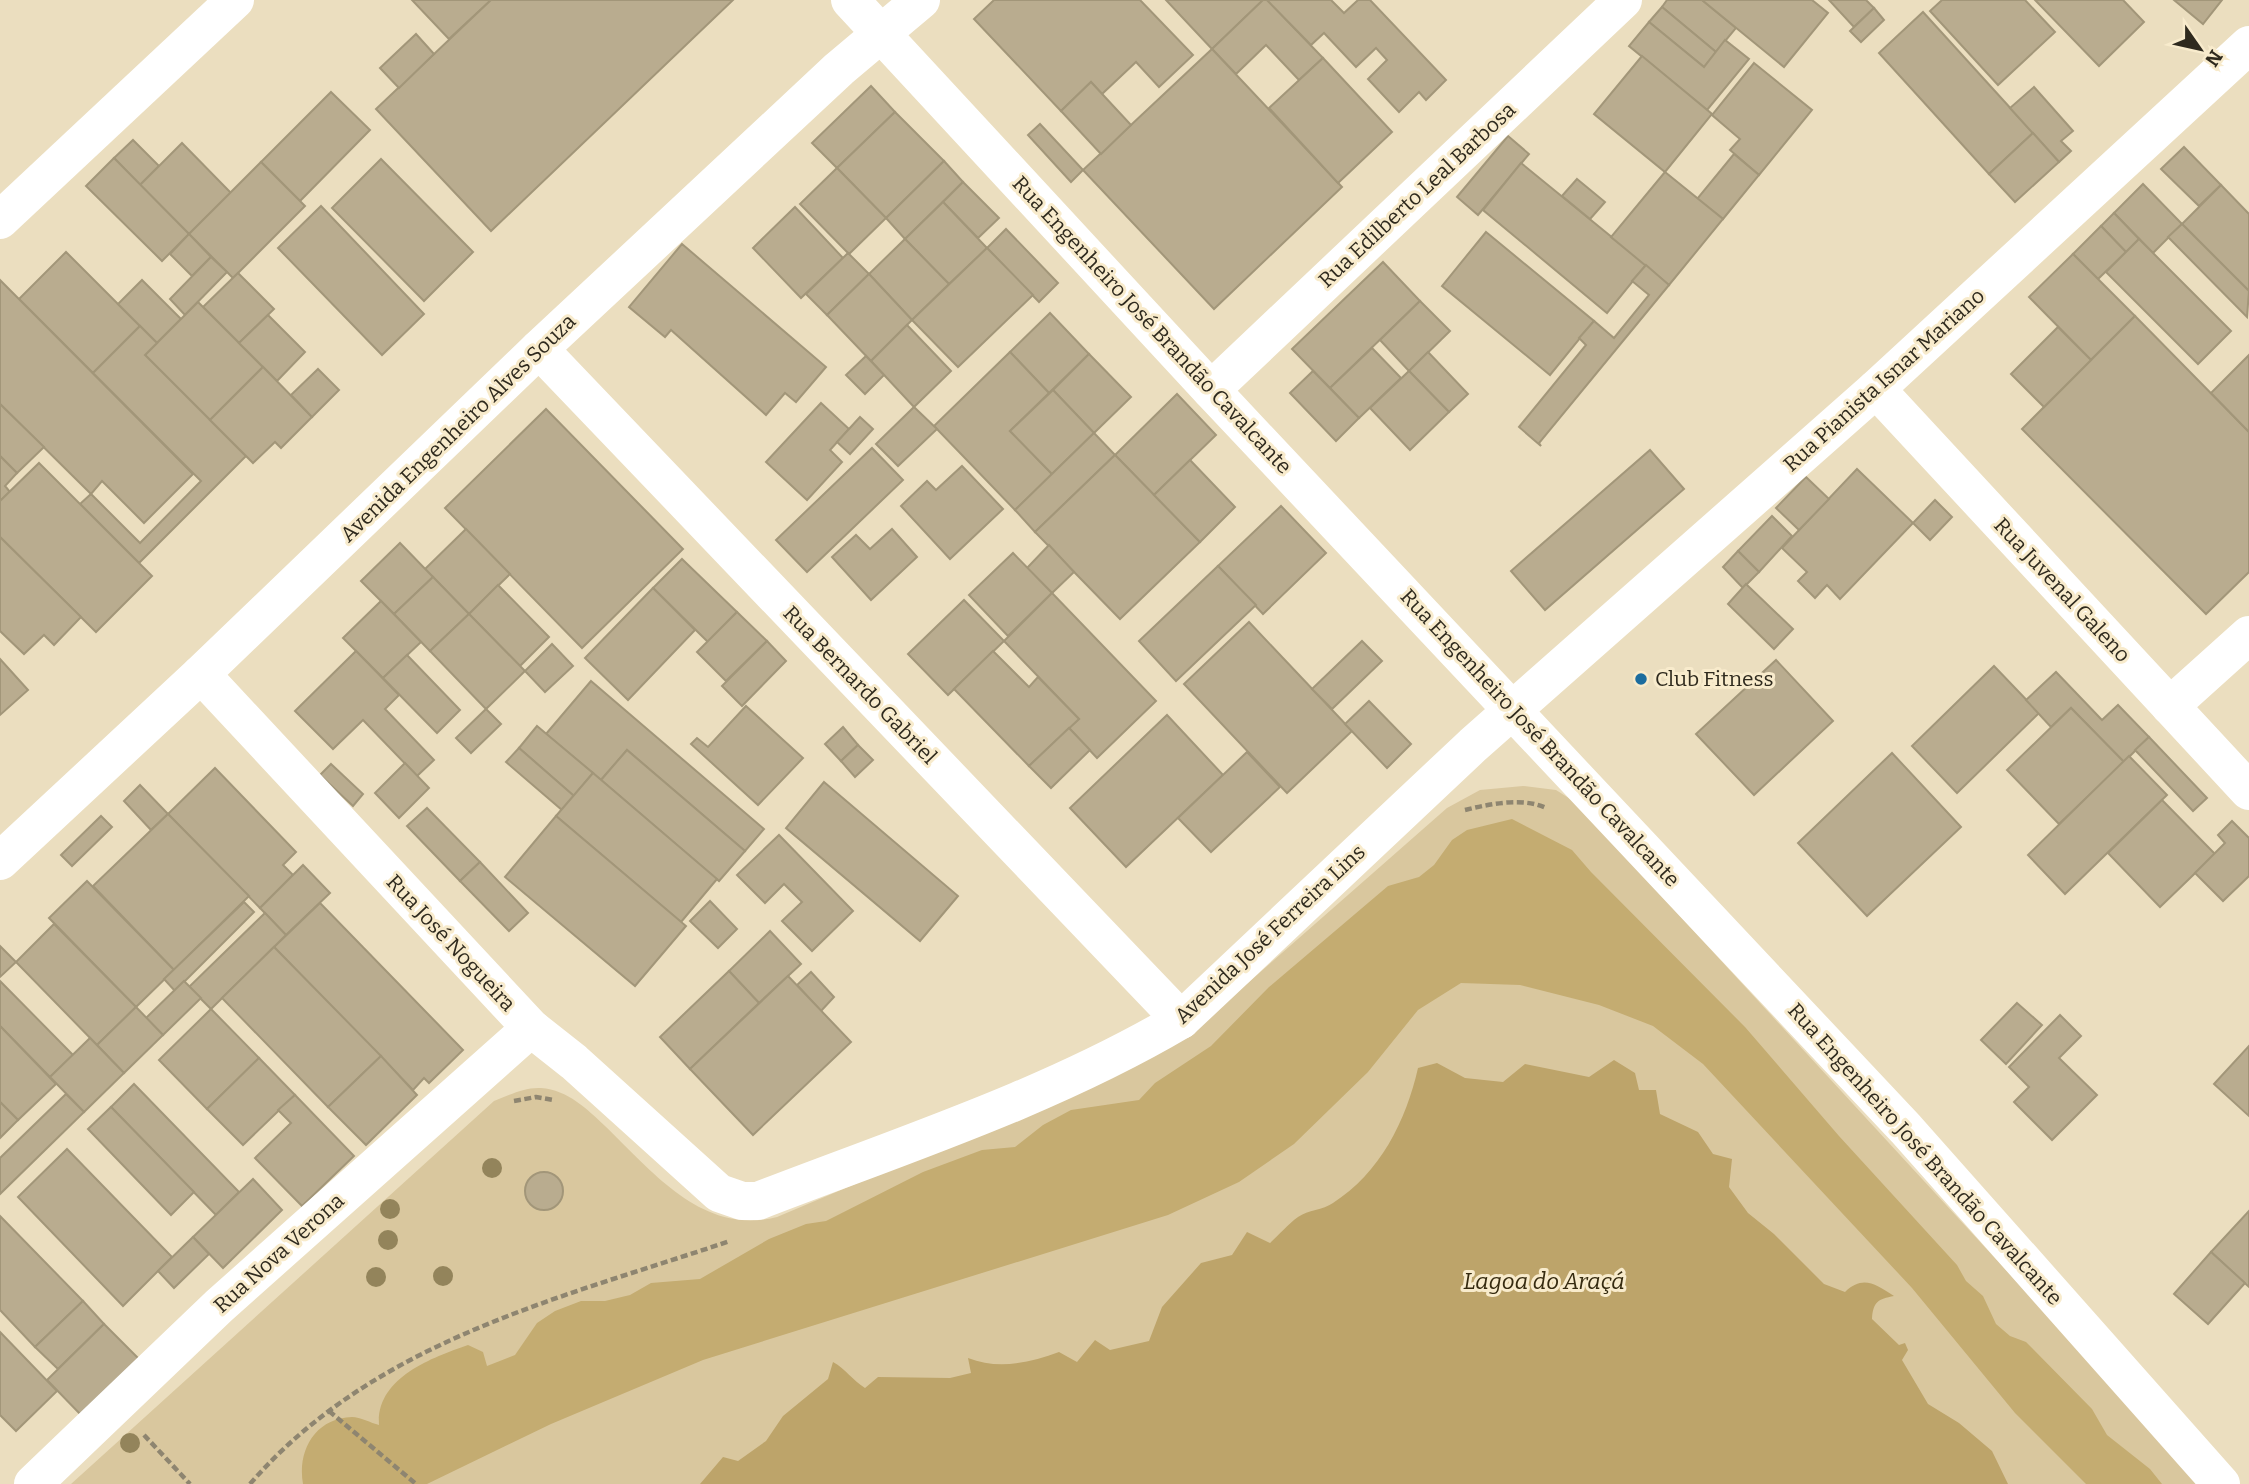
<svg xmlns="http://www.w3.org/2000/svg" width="2249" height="1484" font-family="Bitter,serif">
  <rect width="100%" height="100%" fill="#ebdebf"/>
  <path fill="#d9c79e" d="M1523,786L1556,790L1575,802L2203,1484H71L494,1101C509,1095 525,1087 541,1088C568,1090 587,1109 605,1126C653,1172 703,1236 777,1217L1052,1101L1199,1026L1447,808L1480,790Z"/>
  <path fill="#c4ac71" d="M1512,819L1572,850L1591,872L1745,1027L1839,1136L1957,1265L1966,1281L1983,1296L1996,1324L2010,1336L2026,1342L2092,1409L2107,1435L2150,1469L2162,1484H2086L2015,1413L1912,1288L1703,1064L1653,1026L1599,1005L1520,985L1461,983L1418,1010L1368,1072L1294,1144L1239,1182L1168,1215L703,1360L551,1424L427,1484H303C297,1451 315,1418 352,1417C360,1417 371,1423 379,1425C376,1378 431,1358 468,1345L483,1352L487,1366L515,1355L537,1323L555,1311L581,1301H605L630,1295L651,1283L700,1279L769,1239L806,1224L826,1221L923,1172L982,1150L1015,1147L1043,1125L1071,1110L1139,1100L1155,1083L1211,1046L1269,987L1388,886L1419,877L1434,865L1452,840L1467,830Z"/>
  <path fill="#bda46a" d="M1614,1060L1635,1073L1639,1090H1656L1660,1114L1698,1132L1713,1154L1732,1159L1729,1187L1748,1213L1774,1234L1824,1284L1845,1292C1863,1275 1875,1284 1894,1296C1878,1299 1873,1302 1872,1319L1899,1345L1905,1343L1908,1350L1902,1360L1928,1404L1959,1423L1992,1451L2008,1484H700L723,1457L738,1461L766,1441L783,1416L828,1379L833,1362C846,1369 852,1380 865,1388L878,1377L950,1378L971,1373L968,1358C998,1370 1029,1363 1059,1352L1077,1362L1095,1340L1110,1350L1149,1341L1162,1307L1201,1263L1232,1255L1247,1232L1270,1243C1279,1235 1288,1224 1298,1217C1308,1210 1323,1210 1333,1203C1380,1173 1406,1121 1418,1068L1437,1063L1465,1078L1503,1082L1525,1064L1589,1077Z"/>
  <g fill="#b9ac8f" stroke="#a29679" stroke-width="2">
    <polygon points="412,0 491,0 449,39"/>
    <polygon points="491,0 733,0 491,231 376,109"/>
    <polygon points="994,0 1140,0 1193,55 1159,87 1136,62 1102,94 1091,82 1061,111 974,19"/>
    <polygon points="1166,0 1263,0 1212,49"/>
    <polygon points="1263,0 1267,0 1323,58 1299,80 1266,45 1236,74 1212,49"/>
    <polygon points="1267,0 1331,0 1344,13 1358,0 1370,0 1446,80 1426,100 1419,92 1399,112 1368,79 1387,60 1376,48 1356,67 1324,33 1311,45"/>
    <polygon points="1667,0 1702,0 1736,28 1716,52 1662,7"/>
    <polygon points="1702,0 1812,0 1828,13 1784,67"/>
    <polygon points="1829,0 1866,0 1874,8 1854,27"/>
    <polygon points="1942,0 2025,0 2055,32 1998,85 1930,11"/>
    <polygon points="2035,0 2123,0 2144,22 2099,66"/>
    <polygon points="2174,0 2222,0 2203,24"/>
    <polygon points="1662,7 1716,52 1704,67 1649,22"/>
    <polygon points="1874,8 1884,20 1861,42 1850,31"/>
    <polygon points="1923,12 2033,133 1989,174 1879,53"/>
    <polygon points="1649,22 1704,67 1725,40 1749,59 1707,110 1629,46"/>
    <polygon points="416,34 434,54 399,88 380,68"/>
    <polygon points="1212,49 1342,187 1214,309 1083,170"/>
    <polygon points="1642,56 1712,114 1665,172 1594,114"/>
    <polygon points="1323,58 1392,132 1338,183 1269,108"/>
    <polygon points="1754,63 1812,110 1759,175 1730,150 1740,139 1712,115"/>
    <polygon points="1091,82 1131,125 1101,154 1061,111"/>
    <polygon points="871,86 895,112 837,168 812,143"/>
    <polygon points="2034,87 2073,131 2061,141 2071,151 2059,162 2010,108"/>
    <polygon points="331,92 370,130 300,201 261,162"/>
    <polygon points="895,112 944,161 886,218 837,168"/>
    <polygon points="1040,124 1083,170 1071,182 1028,135"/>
    <polygon points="2033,133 2059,162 2015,202 1989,174"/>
    <polygon points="1508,136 1529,154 1478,215 1457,197"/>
    <polygon points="133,140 159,166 140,185 114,158"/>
    <polygon points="182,143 231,193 189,234 140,185"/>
    <polygon points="2184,147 2221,185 2199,206 2161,169"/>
    <polygon points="1734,154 1759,175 1723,219 1697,199"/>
    <polygon points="114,158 189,234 162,261 86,186"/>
    <polygon points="381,159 473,252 424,301 332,208"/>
    <polygon points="944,161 963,182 905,239 886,218"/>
    <polygon points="261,162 305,206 233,278 189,234"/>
    <polygon points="1521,163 1646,265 1607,313 1483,210"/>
    <polygon points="837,168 886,218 849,254 800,204"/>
    <polygon points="1665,172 1723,219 1669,285 1611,237"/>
    <polygon points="1577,179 1605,202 1590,219 1562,196"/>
    <polygon points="963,182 999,218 978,238 943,202"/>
    <polygon points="2143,184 2182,224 2153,253 2114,213"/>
    <polygon points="2221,185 2249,214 2249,291 2182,224"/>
    <polygon points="943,202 987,248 949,284 905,239"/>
    <polygon points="321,206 424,314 382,355 278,248"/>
    <polygon points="795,207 843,258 801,298 753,248"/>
    <polygon points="2114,213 2139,239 2126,252 2101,226"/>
    <polygon points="2182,224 2249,291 2247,317 2168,237"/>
    <polygon points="2101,226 2126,252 2098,279 2073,254"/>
    <polygon points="1006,229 1058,283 1039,302 987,248"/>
    <polygon points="1486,232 1594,321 1550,375 1442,286"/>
    <polygon points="189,234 211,257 192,276 170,254"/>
    <polygon points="905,239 949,284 912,320 869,274"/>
    <polygon points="2139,239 2231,331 2198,364 2106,272"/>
    <polygon points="682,244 826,367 796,402 785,393 766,415 671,330 665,337 629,307"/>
    <polygon points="987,248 1033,295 958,367 912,320"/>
    <polygon points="66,252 140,326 93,373 19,299"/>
    <polygon points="848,253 869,274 827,315 806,294"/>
    <polygon points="2073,254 2135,316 2091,360 2029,297"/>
    <polygon points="211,257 227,272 185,315 170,299"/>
    <polygon points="1383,262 1420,301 1330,388 1292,349"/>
    <polygon points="1646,265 1669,285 1539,443 1541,446 1519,427 1586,345 1579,338 1594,321 1614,338 1649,295 1632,281"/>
    <polygon points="238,273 274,309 239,343 203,307"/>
    <polygon points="869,274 912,320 871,361 827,315"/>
    <polygon points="0,280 193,474 144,523 102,481 91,494 0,404"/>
    <polygon points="142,280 181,319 157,343 118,304"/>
    <polygon points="1420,301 1450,331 1409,371 1380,340"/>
    <polygon points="198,302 263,367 210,420 145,355"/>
    <polygon points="1050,313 1089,354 1049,393 1010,352"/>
    <polygon points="268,315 305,352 277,381 239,343"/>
    <polygon points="2135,316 2249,432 2249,572 2206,614 2022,429"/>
    <polygon points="907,325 951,371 914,407 871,361"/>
    <polygon points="140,326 157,343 145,355 246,456 139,563 80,504 91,494 140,543 201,481 93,373"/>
    <polygon points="2058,327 2091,360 2044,407 2011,374"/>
    <polygon points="1372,348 1401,378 1359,418 1330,388"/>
    <polygon points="1010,352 1049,393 1010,431 1052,474 1015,510 934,426"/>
    <polygon points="1428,352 1468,394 1449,412 1409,371"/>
    <polygon points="1089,354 1131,397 1094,433 1053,390"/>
    <polygon points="2249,355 2249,432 2211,393"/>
    <polygon points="866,356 884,375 865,394 846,375"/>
    <polygon points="263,367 312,417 281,448 275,442 253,463 210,420"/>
    <polygon points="318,369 339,390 312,417 291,395"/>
    <polygon points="1313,371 1359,418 1336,441 1290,393"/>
    <polygon points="1409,371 1449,412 1410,450 1370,408"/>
    <polygon points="1053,390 1094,433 1052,474 1010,431"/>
    <polygon points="1177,394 1216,435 1154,495 1115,455"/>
    <polygon points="821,403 849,429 830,450 842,462 807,500 766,462"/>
    <polygon points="0,404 44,447 17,473 0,456"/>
    <polygon points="914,407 937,429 898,466 876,444"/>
    <polygon points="546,409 683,549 582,648 445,508"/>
    <polygon points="860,417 873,429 850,454 837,442"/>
    <polygon points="1094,433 1115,455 1035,532 1015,510"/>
    <polygon points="872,448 903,480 807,572 776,540"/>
    <polygon points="1650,450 1684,489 1545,610 1511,571"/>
    <polygon points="1115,455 1200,542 1120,619 1035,532"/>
    <polygon points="0,456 17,473 5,486 10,492 0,501"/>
    <polygon points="1190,460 1235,507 1200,542 1154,495"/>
    <polygon points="39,463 152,576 96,632 0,537 0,501"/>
    <polygon points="962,466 1003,509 950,559 901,506 927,481 936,490"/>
    <polygon points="1857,469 1913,523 1840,599 1827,585 1815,598 1798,581 1807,572 1782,548"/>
    <polygon points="1806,477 1829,499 1799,530 1776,508"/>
    <polygon points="1935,500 1952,517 1930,540 1913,523"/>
    <polygon points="1281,506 1326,553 1263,614 1218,566"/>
    <polygon points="1772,516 1792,536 1759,572 1738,551"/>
    <polygon points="466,529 510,574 469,614 425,569"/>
    <polygon points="892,529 917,557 871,600 832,557 856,535 870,549"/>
    <polygon points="0,537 81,617 54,645 44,635 24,654 0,631"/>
    <polygon points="400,543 433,577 394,614 361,581"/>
    <polygon points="1049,545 1074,572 1052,593 1027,568"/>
    <polygon points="1738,551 1759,572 1743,588 1723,567"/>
    <polygon points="1013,553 1052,593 1008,636 969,595"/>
    <polygon points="682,559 737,612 708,642 653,588"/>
    <polygon points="1218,566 1256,605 1176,681 1139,641"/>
    <polygon points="433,577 469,614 430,651 394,614"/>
    <polygon points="1746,584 1793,629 1774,649 1728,604"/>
    <polygon points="498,585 549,637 520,666 469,614"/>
    <polygon points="653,588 695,630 628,700 585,658"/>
    <polygon points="1052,593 1156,701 1097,758 1069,728 1079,719 1004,641"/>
    <polygon points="964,600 1004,641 948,695 908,654"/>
    <polygon points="381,601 421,642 383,678 343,638"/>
    <polygon points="737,612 767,641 726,681 697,652"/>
    <polygon points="469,614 525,671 486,709 430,651"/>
    <polygon points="1249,622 1352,731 1287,793 1184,684"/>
    <polygon points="767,641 786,661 742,706 722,686"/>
    <polygon points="1362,641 1382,661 1332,709 1312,689"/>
    <polygon points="552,644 573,666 545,692 525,671"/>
    <polygon points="356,651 399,695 385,709 434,760 417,776 363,720 333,749 295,711"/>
    <polygon points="993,651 1029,687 1038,677 1079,719 1029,766 954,689"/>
    <polygon points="407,655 460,710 437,733 383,678"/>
    <polygon points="0,659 28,690 0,715"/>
    <polygon points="1776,660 1833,721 1754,795 1696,734"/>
    <polygon points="1994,666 2039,713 1957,793 1912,746"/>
    <polygon points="2056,672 2102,720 2118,705 2149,737 2124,762 2071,708 2051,727 2026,700"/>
    <polygon points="591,681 764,829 745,851 627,750 601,780 546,734"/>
    <polygon points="1369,701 1411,744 1387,768 1345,724"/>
    <polygon points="746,706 803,758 758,805 691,744 697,738 708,747"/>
    <polygon points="2071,708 2124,762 2059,824 2007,770"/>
    <polygon points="486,709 501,724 471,753 456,738"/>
    <polygon points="1167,715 1223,775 1126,867 1070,808"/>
    <polygon points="537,726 593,773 574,796 519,748"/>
    <polygon points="843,727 858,745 841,761 825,744"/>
    <polygon points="1069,728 1090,750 1051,788 1029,766"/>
    <polygon points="2149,737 2207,798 2193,811 2135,750"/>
    <polygon points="858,745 873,760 855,777 841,761"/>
    <polygon points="519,748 574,796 562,810 506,762"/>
    <polygon points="627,750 745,851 719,881 601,780"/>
    <polygon points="1247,752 1280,787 1211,852 1178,818"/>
    <polygon points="1892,753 1961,827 1867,916 1798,843"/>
    <polygon points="2129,756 2167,795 2065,894 2028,855"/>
    <polygon points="405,763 429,788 399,818 375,793"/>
    <polygon points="331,764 363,794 353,806 320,775"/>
    <polygon points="215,768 296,852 283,865 293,875 260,908 168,814"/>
    <polygon points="593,773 717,879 681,922 556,816"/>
    <polygon points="824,782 958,896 920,941 786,828"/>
    <polygon points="140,785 168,814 151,830 124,801"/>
    <polygon points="2162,800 2215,854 2160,907 2108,853"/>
    <polygon points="427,808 480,862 460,881 407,826"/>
    <polygon points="168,814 249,896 174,970 93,886"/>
    <polygon points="101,816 112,827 72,866 61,855"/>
    <polygon points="556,816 686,926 635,986 505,877"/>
    <polygon points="2232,821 2249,838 2249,876 2223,901 2195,873 2225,843 2218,835"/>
    <polygon points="779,835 853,911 812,951 782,921 802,902 784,884 765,903 737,875"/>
    <polygon points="480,862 528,913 509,931 460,881"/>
    <polygon points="303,865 330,893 286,935 260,908"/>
    <polygon points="87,881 174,970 136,1007 49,918"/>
    <polygon points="710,901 737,929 718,948 690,921"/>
    <polygon points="244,902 254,912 175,991 164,979"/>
    <polygon points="320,903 463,1050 429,1083 424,1078 413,1090 274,947"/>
    <polygon points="265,913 286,935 211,1009 189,987"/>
    <polygon points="54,924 136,1007 97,1045 16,962"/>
    <polygon points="770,931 801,964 759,1003 729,971"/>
    <polygon points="0,946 16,962 0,977"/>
    <polygon points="274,947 381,1056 328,1107 222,998"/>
    <polygon points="729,971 759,1003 690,1069 660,1037"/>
    <polygon points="811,972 834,997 821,1011 797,985"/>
    <polygon points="788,976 851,1042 753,1135 690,1069"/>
    <polygon points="0,981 73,1055 50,1077 0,1026"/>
    <polygon points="184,981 201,998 163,1035 146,1018"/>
    <polygon points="2017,1003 2042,1025 2006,1064 1981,1040"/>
    <polygon points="136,1007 163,1035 124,1073 97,1045"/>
    <polygon points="211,1009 259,1058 207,1109 159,1060"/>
    <polygon points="2060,1015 2081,1036 2059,1058 2097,1095 2052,1140 2014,1102 2029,1087 2009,1067"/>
    <polygon points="0,1026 56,1084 18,1120 0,1102"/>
    <polygon points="90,1038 124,1073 84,1112 50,1077"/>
    <polygon points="2249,1046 2249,1116 2214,1084"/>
    <polygon points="381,1056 417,1095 366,1145 328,1107"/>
    <polygon points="259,1058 295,1095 243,1145 207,1109"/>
    <polygon points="134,1084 239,1192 216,1215 111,1107"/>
    <polygon points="66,1094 84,1112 0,1194 0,1158"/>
    <polygon points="295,1095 354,1156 302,1206 255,1158 291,1123 278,1110"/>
    <polygon points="0,1102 18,1120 0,1138"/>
    <polygon points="111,1107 194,1192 171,1215 88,1129"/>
    <polygon points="67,1149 172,1257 123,1306 18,1197"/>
    <circle cx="544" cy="1191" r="19"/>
    <polygon points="253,1179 282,1210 223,1268 193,1237"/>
    <polygon points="2249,1211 2249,1287 2211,1252"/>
    <polygon points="0,1216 83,1301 35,1347 0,1310"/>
    <polygon points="193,1237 209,1254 174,1288 158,1271"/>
    <polygon points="2211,1252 2245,1283 2208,1324 2174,1294"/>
    <polygon points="83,1301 104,1324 58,1369 35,1347"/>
    <polygon points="104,1324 142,1362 84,1418 47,1380"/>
    <polygon points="0,1332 57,1391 16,1431 0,1415"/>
  </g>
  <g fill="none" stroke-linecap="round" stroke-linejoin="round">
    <g stroke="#8e8570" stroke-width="4.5" stroke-dasharray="7 3.5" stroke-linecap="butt">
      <path d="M1465,810C1489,804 1523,797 1546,808"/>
      <polyline points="514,1101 536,1097 553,1100"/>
      <polyline points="329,1411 416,1484"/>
      <polyline points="144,1435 190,1484"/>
      <path d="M250,1484C374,1341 558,1299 730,1241"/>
    </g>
    <g stroke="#fff" stroke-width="38">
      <polyline points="850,0 1211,390 1906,1129 2221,1484"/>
      <polyline points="0,220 235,0"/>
      <polyline points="539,349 1181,1020"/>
      <polyline points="1876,389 2249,791"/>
      <polyline points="1211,390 1623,0"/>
      <path d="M201,674L531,1028L574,1062L719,1193L742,1201H758C900,1146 1049,1098 1181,1020L1473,745L1876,389L2249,45"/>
      <polyline points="2170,706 2249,635"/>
      <polyline points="33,1484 219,1306 531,1028"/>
    </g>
    <polyline stroke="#fff" stroke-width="38" points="0,861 201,674 539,349 839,69 921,0"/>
  </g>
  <g fill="#93845b">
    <circle cx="492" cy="1168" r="10"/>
    <circle cx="390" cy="1209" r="10"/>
    <circle cx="388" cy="1240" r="10"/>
    <circle cx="443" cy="1276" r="10"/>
    <circle cx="376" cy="1277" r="10"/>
    <circle cx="130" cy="1443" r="10"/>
  </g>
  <circle fill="#1b6c9e" stroke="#f8ebcc" stroke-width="2.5" cx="1641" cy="679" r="7"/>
  <g text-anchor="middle" stroke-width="6" stroke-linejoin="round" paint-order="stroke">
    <g font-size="21" fill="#2f2a1e" stroke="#f8ebcc">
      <text transform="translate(1417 195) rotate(-43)" y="7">Rua Edilberto Leal Barbosa</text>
      <text transform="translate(1152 325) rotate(47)" y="7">Rua Engenheiro José Brandão Cavalcante</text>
      <text transform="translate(1884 380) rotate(-42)" y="7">Rua Pianista Isnar Mariano</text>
      <text transform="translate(458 428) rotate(-44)" y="7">Avenida Engenheiro Alves Souza</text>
      <text transform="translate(2062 590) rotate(47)" y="7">Rua Juvenal Galeno</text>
      <text transform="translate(860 685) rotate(46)" y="7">Rua Bernardo Gabriel</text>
      <text transform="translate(1540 738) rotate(47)" y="7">Rua Engenheiro José Brandão Cavalcante</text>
      <text transform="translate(1270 934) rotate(-43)" y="7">Avenida José Ferreira Lins</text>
      <text transform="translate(451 943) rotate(47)" y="7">Rua José Nogueira</text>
      <text transform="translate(1925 1154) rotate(48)" y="7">Rua Engenheiro José Brandão Cavalcante</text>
      <text transform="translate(279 1253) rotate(-42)" y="7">Rua Nova Verona</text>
    </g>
    <g font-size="21" fill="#2f2a1e" stroke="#f8ebcc" text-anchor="start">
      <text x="1655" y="686">Club Fitness</text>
    </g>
    <g font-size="23" font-style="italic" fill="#362b10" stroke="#f8ebcc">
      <text x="1544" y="1289">Lagoa do Araçá</text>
    </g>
  </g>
  <g transform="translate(2200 49) rotate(124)" stroke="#f8ebcc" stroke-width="5" paint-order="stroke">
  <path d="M0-5L12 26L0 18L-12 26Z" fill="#2f2a1e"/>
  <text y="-10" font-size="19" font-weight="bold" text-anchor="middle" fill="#2f2a1e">N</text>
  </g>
</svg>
